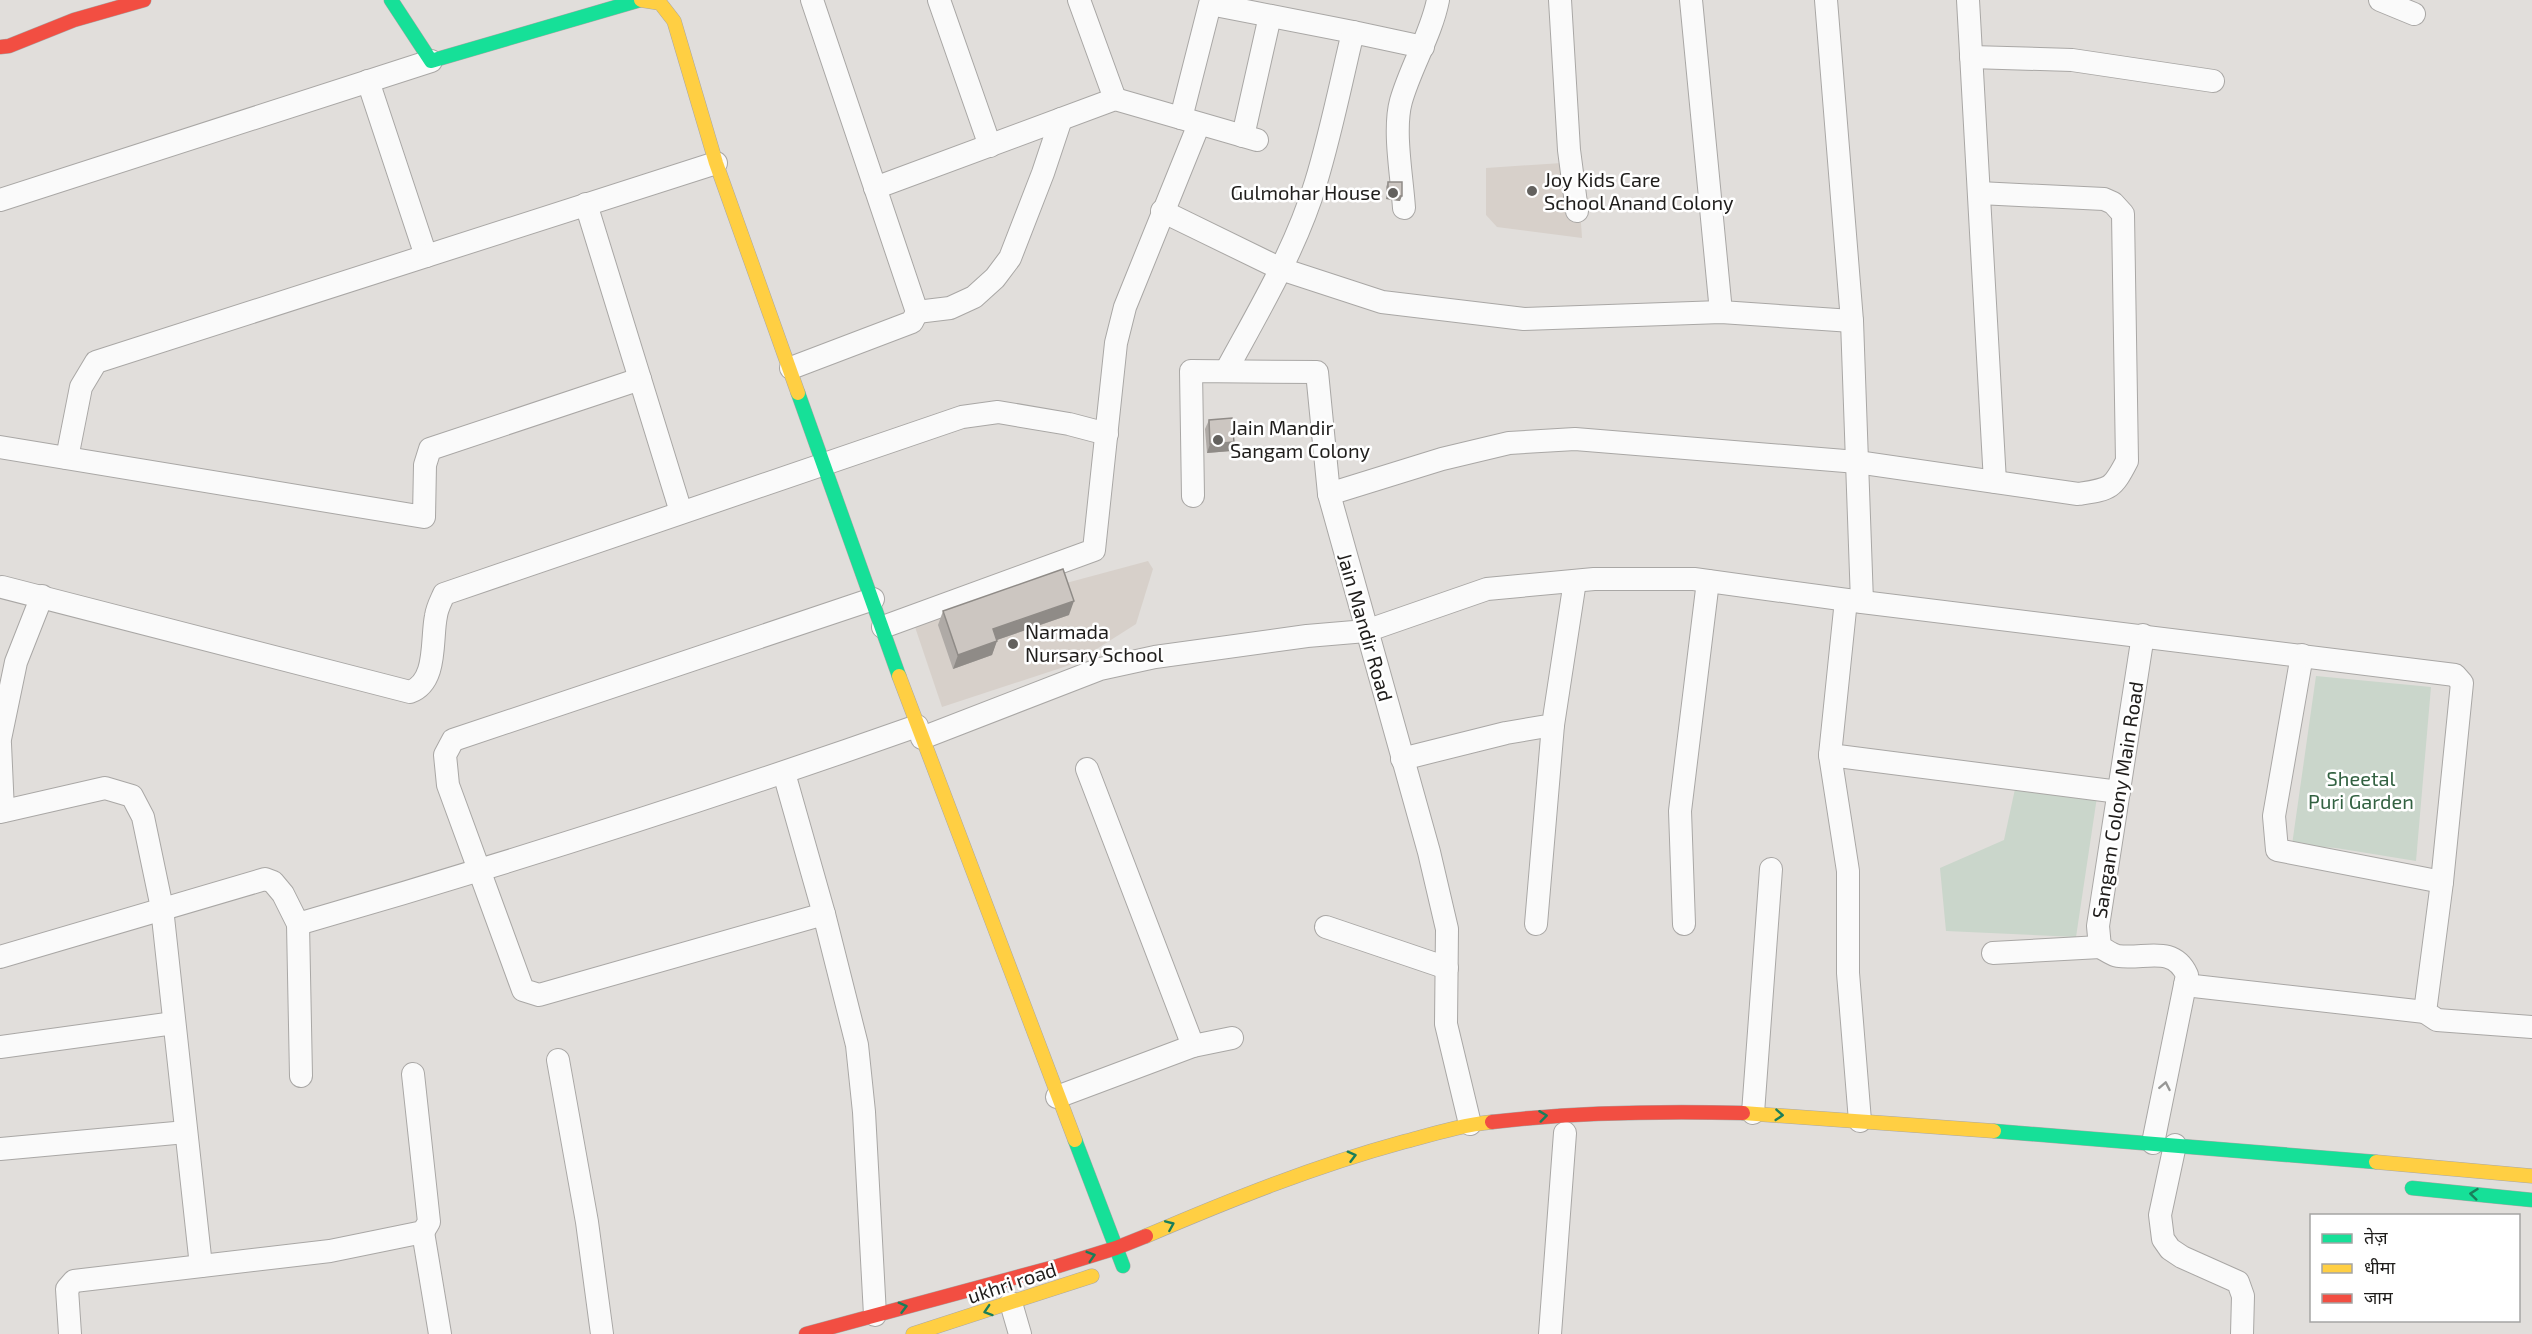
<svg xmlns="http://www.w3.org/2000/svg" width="2532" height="1334" font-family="'Exo 2','Noto Sans Devanagari',sans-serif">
  <rect width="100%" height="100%" fill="#e1dedb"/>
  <g fill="#d7d0ca">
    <polygon points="1577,162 1582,238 1497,227 1486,215 1486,168"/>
    <polygon points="1148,561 1153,569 1136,624 1073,664 942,707 914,624"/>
  </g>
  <g fill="#cad6cb">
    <polygon points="2316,676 2431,687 2416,861 2336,848 2292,845"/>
    <polygon points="2015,789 2097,797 2076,937 1946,931 1940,868 2004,840"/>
  </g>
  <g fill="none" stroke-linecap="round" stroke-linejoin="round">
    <g stroke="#a9a7a5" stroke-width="24">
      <g id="street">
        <polyline points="939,0 990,146"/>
        <polyline points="1079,0 1115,99"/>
        <polyline points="1560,0 1569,150 1577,211"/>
        <polyline points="1691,0 1721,312"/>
        <polyline points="1826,0 1852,321 1862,602"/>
        <polyline points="1968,0 1995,482"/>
        <polyline points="2380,0 2414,14"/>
        <polyline points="1971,57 2072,60 2213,81"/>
        <polyline points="368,81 426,256"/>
        <polyline points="1181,118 1210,4 1353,32"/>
        <polyline points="1243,136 1270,16"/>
        <polyline points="875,188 1115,99 1257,140"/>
        <polyline points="0,200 431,61"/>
        <polyline points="586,204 681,512"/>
        <path d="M1404,208C1402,177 1393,130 1401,101C1411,66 1431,35 1438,0"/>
        <polyline points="1162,211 1281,269 1382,302 1524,319 1721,312 1852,321"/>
        <polyline points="917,312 950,308 974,297 995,278 1010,258 1043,173 1061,119"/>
        <polyline points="791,368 912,322 917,312 812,0"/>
        <path d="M1226,371C1259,310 1296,249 1316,182C1331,133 1341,82 1353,32L1423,47"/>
        <polyline points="0,447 424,517 425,465 430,449 640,379"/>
        <polyline points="67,458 81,387 96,362 716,163"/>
        <path d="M1329,494L1442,459L1509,443L1575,439L1857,462L2078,494C2110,489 2112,490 2127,461L2123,214L2113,203L2104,199L1979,193"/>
        <polyline points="1193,496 1191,371 1317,372 1329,494 1429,852 1447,929 1446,1024 1470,1124"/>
        <path d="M2,587L410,692C438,682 431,639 436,616C437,608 441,601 444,594L962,417L998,412L1069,424L1107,434"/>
        <polyline points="1846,600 1830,755 2119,792"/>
        <polyline points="883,627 1094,550 1116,343 1125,307 1199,124"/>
        <path d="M2143,635L2098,926L2100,947C2106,950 2112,955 2118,956C2144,960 2173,944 2187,975L2153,1143"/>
        <polyline points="2302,655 2274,816 2277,850 2442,882"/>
        <polyline points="922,738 1100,669 1155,657 1307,636 1366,631 1487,589 1594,579 1694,579 1862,602 2455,675 2462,683 2442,882 2425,1012 2437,1020 2532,1027"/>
        <polyline points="0,739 16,662 42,596"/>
        <polyline points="0,744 3,811"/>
        <polyline points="1830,755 1848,871 1848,973 1860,1121"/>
        <polyline points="1402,759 1506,733 1553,725 1575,581"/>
        <polyline points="1087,769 1193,1046"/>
        <polyline points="784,773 824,914 857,1045 864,1112 875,1315"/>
        <polyline points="0,812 105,788 132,796 143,817 162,908 201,1266"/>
        <polyline points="824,914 539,995 523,990 448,785 445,755 453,740 873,599"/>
        <path d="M298,924C506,864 713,798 917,726"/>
        <polyline points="1536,924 1553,725"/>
        <polyline points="1684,924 1680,811 1708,581"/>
        <polyline points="1326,927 1447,968"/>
        <polyline points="1993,953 2100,947"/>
        <polyline points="0,957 265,879 273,882 283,894 298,924 301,1076"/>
        <polyline points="2185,985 2425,1012"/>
        <polyline points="0,1047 174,1023"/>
        <polyline points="558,1060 587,1222 602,1334"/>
        <polyline points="1057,1097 1193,1046 1232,1038"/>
        <polyline points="1753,1113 1771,869"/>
        <polyline points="2175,1145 2160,1215 2163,1239 2170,1249 2182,1257 2238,1282 2243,1296 2242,1334"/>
        <polyline points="0,1149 186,1132"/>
        <polyline points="423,1232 440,1334"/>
        <polyline points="1011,1303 1020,1334"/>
        <polyline points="70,1334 67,1289 74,1281 330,1251 423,1232 429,1222 413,1074"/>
        <polyline points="1550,1334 1565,1133"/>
      </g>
    </g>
    <g stroke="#a9a7a5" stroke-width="15">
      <g id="fast">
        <polyline points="391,0 431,61 640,0"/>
        <polyline points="798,393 899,676"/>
        <polyline points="1994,1131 2376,1162"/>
        <polyline points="1075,1140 1123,1266"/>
        <polyline points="2412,1188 2532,1200"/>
      </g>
    </g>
    <g stroke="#a9a7a5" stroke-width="15">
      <g id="slow">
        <polyline points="641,0 660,3 674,21 716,163 798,393"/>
        <polyline points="899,676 1075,1140"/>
        <polyline points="1743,1113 1994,1131"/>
        <polyline points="2376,1162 2532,1176"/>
        <path d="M1146,1236C1230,1200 1315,1166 1403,1142C1433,1134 1462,1125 1492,1122"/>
        <polyline points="913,1334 1092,1276"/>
      </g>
    </g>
    <g stroke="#a9a7a5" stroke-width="15">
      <g id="jam">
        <polyline points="0,47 9,46 74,20 144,0"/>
        <path d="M1492,1122C1576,1112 1659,1111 1743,1113"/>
        <polyline points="806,1334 1058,1266 1116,1248 1146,1236"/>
      </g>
    </g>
    <use href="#street" stroke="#fafafa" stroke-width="22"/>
    <use href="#fast" stroke="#16e098" stroke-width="14"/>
    <use href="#slow" stroke="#ffcf43" stroke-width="14"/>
    <use href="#jam" stroke="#f24e42" stroke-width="14"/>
  </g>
  <g fill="#afaaa6">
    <polygon points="1388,182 1400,201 1386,199 1386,187"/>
    <polygon points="1209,420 1231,451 1207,453 1205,429"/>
    <polygon points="943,611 1069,615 997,640 992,655 953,669 938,625"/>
  </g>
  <g fill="#8f8b87">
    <polygon points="1388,195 1402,196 1400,201 1386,199"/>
    <polygon points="1234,442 1231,451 1207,453 1210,444"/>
    <polygon points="1074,601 1069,615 988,643 993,629"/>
    <polygon points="997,641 992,655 953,669 958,655"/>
  </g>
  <g fill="#ccc6c1" stroke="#8f8b87" stroke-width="1.5">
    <polygon points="1388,182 1402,182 1402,196 1388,195"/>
    <polygon points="1232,418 1234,442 1210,444 1209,420"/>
    <polygon points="1063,569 1074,601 993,629 997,641 958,655 943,611"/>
  </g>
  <defs><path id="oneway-chevron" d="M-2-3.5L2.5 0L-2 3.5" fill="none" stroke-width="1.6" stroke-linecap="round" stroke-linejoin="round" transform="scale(1.5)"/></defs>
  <use stroke="#979796" href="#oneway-chevron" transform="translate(2165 1086) rotate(-79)"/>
  <g stroke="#1a7e5a">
    <use href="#oneway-chevron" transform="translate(1779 1115) rotate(4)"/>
    <use href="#oneway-chevron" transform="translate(1543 1116) rotate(-7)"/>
    <use href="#oneway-chevron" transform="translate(1352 1156) rotate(-15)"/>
    <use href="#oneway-chevron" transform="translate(2474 1194) rotate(-174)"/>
    <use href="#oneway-chevron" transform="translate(1170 1225) rotate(-23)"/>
    <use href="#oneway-chevron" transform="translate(1091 1256) rotate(-17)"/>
    <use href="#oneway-chevron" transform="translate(903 1307) rotate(-15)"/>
    <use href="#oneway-chevron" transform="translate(988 1311) rotate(162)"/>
  </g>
  <g fill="#63615e" stroke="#fff" stroke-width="2">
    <circle cx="1532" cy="191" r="6"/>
    <circle cx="1393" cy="193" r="6"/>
    <circle cx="1218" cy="440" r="6"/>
    <circle cx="1013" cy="644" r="6"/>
  </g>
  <g text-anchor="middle" stroke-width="5" stroke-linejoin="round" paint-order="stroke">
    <g font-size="20" fill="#1f1d1b" stroke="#fff" text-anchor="start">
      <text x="1544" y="187">Joy Kids Care<tspan x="1544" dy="23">School Anand Colony</tspan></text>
      <text x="1381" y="200" text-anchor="end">Gulmohar House</text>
      <text x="1230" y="435">Jain Mandir<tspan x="1230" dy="23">Sangam Colony</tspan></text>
      <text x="1025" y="639">Narmada<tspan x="1025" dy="23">Nursary School</tspan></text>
    </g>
    <g font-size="20" fill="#1f1d1b" stroke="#fff">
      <text transform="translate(1365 627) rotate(74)" y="7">Jain Mandir Road</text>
      <text transform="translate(2118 800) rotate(-81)" y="7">Sangam Colony Main Road</text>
      <text transform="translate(1012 1283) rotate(-18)" y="7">ukhri road</text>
    </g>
    <g font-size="20" fill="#326141" stroke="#fff">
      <text x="2361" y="786">Sheetal<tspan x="2361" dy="23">Puri Garden</tspan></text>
    </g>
  </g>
  <rect x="2310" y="1214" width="210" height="108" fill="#ffffff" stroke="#a5a5a4" stroke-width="1.5"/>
  <rect x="2322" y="1234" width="30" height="9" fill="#16e098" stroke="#a5a5a4" stroke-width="1.5"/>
  <text x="2364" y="1244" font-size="18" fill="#1f1d1b">तेज़</text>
  <rect x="2322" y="1264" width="30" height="9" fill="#ffcf43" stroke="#a5a5a4" stroke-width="1.5"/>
  <text x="2364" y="1274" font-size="18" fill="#1f1d1b">धीमा</text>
  <rect x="2322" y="1294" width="30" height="9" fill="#f24e42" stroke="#a5a5a4" stroke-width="1.5"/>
  <text x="2364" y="1304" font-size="18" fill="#1f1d1b">जाम</text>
</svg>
